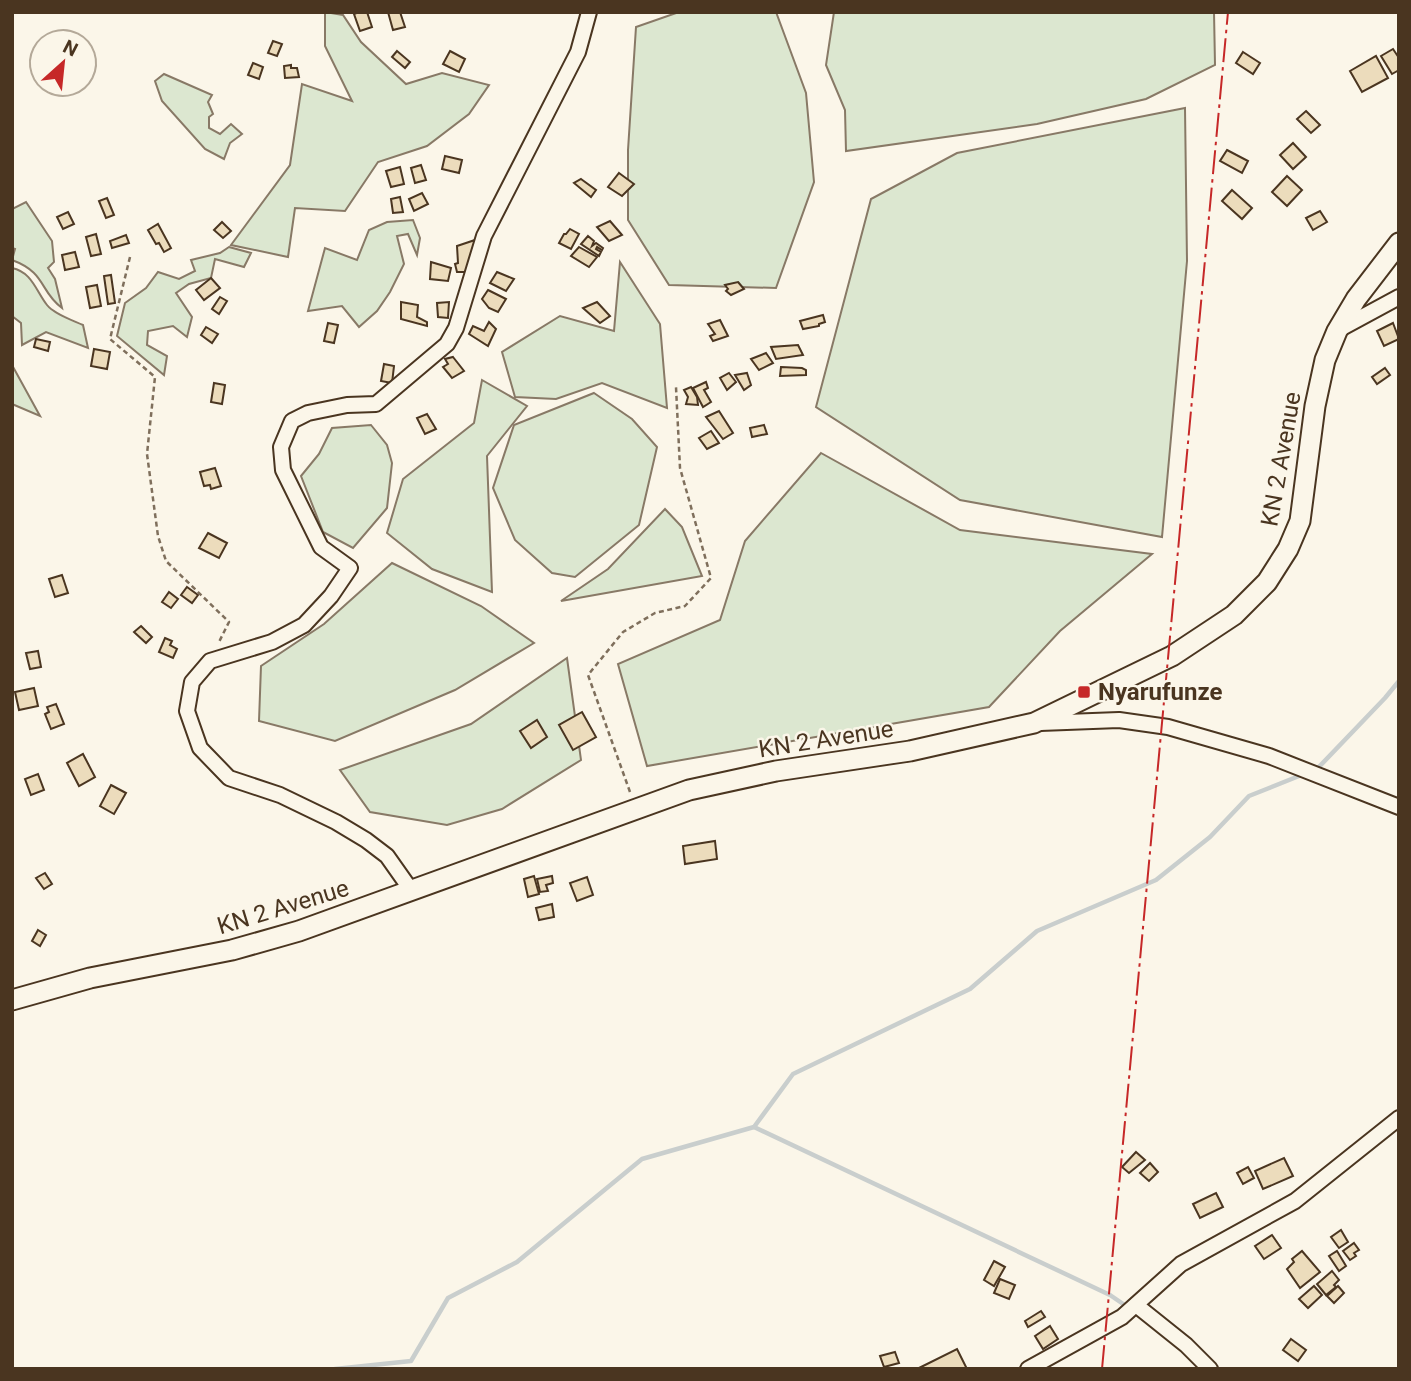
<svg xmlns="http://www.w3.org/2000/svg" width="1411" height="1381" font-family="Roboto,sans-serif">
  <rect width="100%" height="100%" fill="#fbf6e9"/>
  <g fill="#dce7d0" stroke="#887966" stroke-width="2">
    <polygon points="325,12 343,15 361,42 406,84 442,73 489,85 469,114 427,146 378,162 345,211 295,208 288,257 231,245 290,165 302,84 352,101 325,46"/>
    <polygon points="679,12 776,12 806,93 814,182 776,288 669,285 628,220 628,150 636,27"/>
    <polygon points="834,12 1214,12 1215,65 1146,99 1037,124 846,151 845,110 826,65"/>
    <polygon points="164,74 212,95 208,102 213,114 209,117 209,128 220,134 231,124 242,134 230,143 224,159 205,149 162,101 155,81"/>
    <polygon points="1185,108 1187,261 1162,537 960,500 816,407 871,199 957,153"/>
    <path d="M26,202L52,241L54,262L48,268L55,279L62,308C39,291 47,273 12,260L15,249L12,248V209Z"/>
    <polygon points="413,220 420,238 417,255 408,234 397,236 404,264 390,292 377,311 359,327 342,306 308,311 325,248 357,260 369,230 387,222"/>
    <polygon points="229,247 251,253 244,267 215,259 211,278 189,284 176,293 192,317 187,337 173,326 148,331 147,345 167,356 164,375 117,336 125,303 146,288 158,272 179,279 195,271 191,260 220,253"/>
    <polygon points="620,262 660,324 667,408 602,383 556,399 515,397 502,352 560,316 614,331"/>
    <path d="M12,268C32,272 36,291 47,305C54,314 72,320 83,325L88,348L46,332L22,345L21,323L12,316Z"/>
    <polygon points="12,365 40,416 12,404"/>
    <polygon points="482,380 527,406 487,456 492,592 432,569 387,533 403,479 474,423"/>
    <polygon points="594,393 632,419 657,447 639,525 575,577 552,573 515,540 493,488 514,425"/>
    <polygon points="371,425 387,445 392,463 387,508 353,548 323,532 301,476 319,454 332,428"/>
    <polygon points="821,453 960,530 1152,554 1060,631 989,707 647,766 618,664 720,620 745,541"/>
    <polygon points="665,509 682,527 702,576 561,601 608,569"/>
    <polygon points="392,563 481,606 534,643 455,690 335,741 259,721 261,666 324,624"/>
    <polygon points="567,658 581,760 502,809 447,825 370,812 340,770 471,724"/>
  </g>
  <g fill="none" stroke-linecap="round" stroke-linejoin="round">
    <g stroke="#c9cecd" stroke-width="4.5">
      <polyline points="1316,770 1385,698 1399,681"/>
      <polyline points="754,1127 793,1074 970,989 1037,931 1156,880 1210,837 1249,796 1304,774"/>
      <polyline points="335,1369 411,1361 448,1298 517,1262 642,1159 754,1127 1110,1295 1129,1308"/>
    </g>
  </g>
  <g fill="#ecdcbc" stroke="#4a3520" stroke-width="2">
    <polygon points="359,12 367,12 372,27 360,31 354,14"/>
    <polygon points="388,12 400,12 405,27 393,30"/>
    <polygon points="273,41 282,44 277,56 268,53"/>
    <polygon points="1393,49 1399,58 1399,70 1392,74 1381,56"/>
    <polygon points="397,51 410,62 405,68 392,57"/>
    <polygon points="450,51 465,59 459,72 443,64"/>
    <polygon points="1243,52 1260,63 1253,74 1236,63"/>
    <polygon points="1376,56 1388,78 1362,92 1350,71"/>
    <polygon points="253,63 263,67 259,79 248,75"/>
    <polygon points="291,65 291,68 297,68 299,77 285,78 284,66"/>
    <polygon points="1306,111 1320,125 1311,133 1297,119"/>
    <polygon points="1293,143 1306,157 1293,169 1280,155"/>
    <polygon points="1227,150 1248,161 1242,173 1220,161"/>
    <polygon points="445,156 462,160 459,173 442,169"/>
    <polygon points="421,165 426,180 415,183 411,168"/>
    <polygon points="400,167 404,184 391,187 386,171"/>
    <polygon points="619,173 634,184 622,196 608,187"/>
    <polygon points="1287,176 1302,190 1287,206 1272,192"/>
    <polygon points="581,179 596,190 591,197 574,183"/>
    <polygon points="1232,190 1252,208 1242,219 1222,201"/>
    <polygon points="422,193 428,204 414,211 409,199"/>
    <polygon points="400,197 403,212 393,213 391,199"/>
    <polygon points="107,198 114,215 106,218 99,201"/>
    <polygon points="1320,211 1327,222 1313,230 1306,218"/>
    <polygon points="68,212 74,224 63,229 57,217"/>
    <polygon points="610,221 622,235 609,241 597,227"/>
    <polygon points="222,222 231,231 223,238 214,230"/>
    <polygon points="158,224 171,248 164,252 159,243 156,244 148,230"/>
    <polygon points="570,229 579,234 571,249 559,243 564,234 566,234"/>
    <polygon points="96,234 101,254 91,256 86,237"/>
    <polygon points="126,235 129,243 112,248 110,241"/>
    <polygon points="588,236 594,241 592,246 596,243 603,248 602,250 597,247 596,249 601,252 599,256 581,244"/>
    <polygon points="475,240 475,255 466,272 457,272 455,264 458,263 457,246"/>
    <polygon points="579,247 597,257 589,267 571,256"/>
    <polygon points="75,252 79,267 65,270 62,255"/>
    <polygon points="431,262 451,268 448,281 430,279"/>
    <polygon points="497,272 514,279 506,291 490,283"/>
    <polygon points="111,275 115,303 108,304 104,276"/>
    <polygon points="211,278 220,288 204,300 196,290"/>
    <polygon points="738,282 744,289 731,295 726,291 728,289 725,285"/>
    <polygon points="97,285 101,306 90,308 86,287"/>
    <polygon points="488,290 506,299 498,312 489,308 482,299"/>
    <polygon points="220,297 227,301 219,314 212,309"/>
    <polygon points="401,302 418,305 417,317 427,322 427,326 401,319"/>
    <polygon points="449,302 448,318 438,317 437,303"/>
    <polygon points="597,302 610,316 600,323 583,308"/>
    <polygon points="823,315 825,322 819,324 819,326 803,329 800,321"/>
    <polygon points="720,320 728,336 713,341 710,336 715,334 708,324"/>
    <polygon points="489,322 496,329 488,346 469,334 473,326 484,331"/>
    <polygon points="328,323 338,325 334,343 324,341"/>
    <polygon points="1393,323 1399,339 1384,346 1377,331"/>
    <polygon points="206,327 218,334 212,343 201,335"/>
    <polygon points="36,339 50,342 48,351 34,347"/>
    <polygon points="798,345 803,355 776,359 771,347"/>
    <polygon points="94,349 110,352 107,369 91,366"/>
    <polygon points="766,353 773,363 759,370 751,359"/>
    <polygon points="453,357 464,371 452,378 443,367 448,364 445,359"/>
    <polygon points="384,364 394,366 392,383 381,381"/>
    <polygon points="781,367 802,368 806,370 806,375 780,376"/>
    <polygon points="1385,368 1390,375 1377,384 1372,377"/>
    <polygon points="729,373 736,382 727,390 720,378"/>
    <polygon points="747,373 751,385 744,390 735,375"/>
    <polygon points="706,382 708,388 704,390 711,402 703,407 693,388"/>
    <polygon points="214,383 225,385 222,404 211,402"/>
    <polygon points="691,387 697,397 698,405 686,404 688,397 684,390"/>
    <polygon points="719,411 733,433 723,439 706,417"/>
    <polygon points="427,414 436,429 425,434 417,418"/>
    <polygon points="764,425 767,434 752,437 750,428"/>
    <polygon points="711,431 719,443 707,449 699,438"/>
    <polygon points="215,468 221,486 211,489 210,485 204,486 200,472"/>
    <polygon points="208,533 227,543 219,558 199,548"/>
    <polygon points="62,575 68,593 55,597 49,579"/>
    <polygon points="187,587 198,595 192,603 181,595"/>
    <polygon points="169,592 178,599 171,608 162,602"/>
    <polygon points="141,626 152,637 146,643 134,632"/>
    <polygon points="165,638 172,641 170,645 177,649 173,658 159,652"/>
    <polygon points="38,651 41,667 30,669 26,653"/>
    <polygon points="34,688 38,706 19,710 15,692"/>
    <polygon points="56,704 64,724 51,729 45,714 49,712 47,707"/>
    <polygon points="582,712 596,737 573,750 559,725"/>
    <polygon points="537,720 547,737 531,748 520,731"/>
    <polygon points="83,754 95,777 79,786 67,763"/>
    <polygon points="38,774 44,790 31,795 25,779"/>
    <polygon points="111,785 126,793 114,814 100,806"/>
    <polygon points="715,841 717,859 685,864 683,846"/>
    <polygon points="45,873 52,884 44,889 36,878"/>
    <polygon points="534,876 539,894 528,897 524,879"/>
    <polygon points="552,876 553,883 546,885 548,891 540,892 537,879"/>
    <polygon points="587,877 593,895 577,901 570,883"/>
    <polygon points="552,904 554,917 539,920 536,908"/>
    <polygon points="38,930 46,935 40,946 32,941"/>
    <polygon points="1136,1152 1145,1160 1129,1173 1122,1167"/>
    <polygon points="1284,1158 1293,1176 1263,1189 1255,1171"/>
    <polygon points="1150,1163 1158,1172 1149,1181 1140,1173"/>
    <polygon points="1248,1167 1254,1178 1243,1184 1237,1173"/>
    <polygon points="1216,1193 1223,1207 1200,1218 1193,1204"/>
    <polygon points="1341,1230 1348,1242 1339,1248 1331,1237"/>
    <polygon points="1272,1235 1281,1248 1264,1259 1255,1246"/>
    <polygon points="1354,1243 1359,1250 1354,1253 1356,1256 1350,1260 1343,1251"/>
    <polygon points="1302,1251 1320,1272 1300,1288 1287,1269 1294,1262 1292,1259"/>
    <polygon points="1337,1251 1346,1266 1339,1271 1329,1256"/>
    <polygon points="994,1261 1005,1267 994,1286 984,1280"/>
    <polygon points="1332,1271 1339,1280 1334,1285 1336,1287 1326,1295 1317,1284"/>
    <polygon points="1000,1279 1015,1285 1009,1299 994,1293"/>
    <polygon points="1314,1286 1322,1295 1308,1308 1299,1299"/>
    <polygon points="1338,1286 1344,1293 1334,1303 1327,1296"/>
    <polygon points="1041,1311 1045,1317 1028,1327 1025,1321"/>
    <polygon points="1050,1326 1058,1339 1043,1349 1035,1336"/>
    <polygon points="1291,1339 1306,1350 1298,1361 1283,1350"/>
    <polygon points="957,1349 967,1369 917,1369"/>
    <polygon points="895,1352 899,1363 884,1367 880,1356"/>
  </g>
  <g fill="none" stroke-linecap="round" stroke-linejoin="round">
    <g stroke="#4a3520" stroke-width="18">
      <g id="minor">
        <polyline points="1338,330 1399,297"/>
        <polyline points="1040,723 1119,720 1168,727 1269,756 1399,807"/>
        <polyline points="411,890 387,856 366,840 336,822 280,795 229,778 200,748 187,711 192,682 210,661 272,642 304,625 331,596 350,568 321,547 283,470 281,447 292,421 308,413 347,405 376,404 447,344 456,328 484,236 578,52 589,12"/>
        <polyline points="1136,1305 1186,1345 1210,1369"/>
        <polyline points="1028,1369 1122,1317 1181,1264 1295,1201 1399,1118"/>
      </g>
    </g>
    <g stroke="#4a3520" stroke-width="23">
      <polyline id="secondary" points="12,1000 90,978 232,950 299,931 689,790 776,771 910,751 1034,723 1172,656 1234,615 1267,582 1288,549 1300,521 1315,406 1325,360 1337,331 1356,299 1399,243"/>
    </g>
    <g stroke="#7f6f5c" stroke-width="2.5" stroke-dasharray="5 3.5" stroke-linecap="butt">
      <polyline points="130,257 110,339 155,377 147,454 158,536 166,561 229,622 218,644"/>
      <polyline points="630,792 588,675 623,632 655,613 685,606 711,578 680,468 676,387"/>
    </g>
    <use href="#minor" stroke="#fbf6e9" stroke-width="14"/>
    <use href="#secondary" stroke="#fbf6e9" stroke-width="19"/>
    <polyline stroke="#c62828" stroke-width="2" stroke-dasharray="24 5 3.5 5" stroke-linecap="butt" points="1102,1369 1228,12"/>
  </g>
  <rect fill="#c62828" stroke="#fbf6e9" stroke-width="2.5" x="1077" y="685" width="14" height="14" rx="3.5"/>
  <g text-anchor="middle" stroke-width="5" stroke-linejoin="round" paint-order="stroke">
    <g font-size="24" fill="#4a3520" stroke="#fbf6e9">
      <text transform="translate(1281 459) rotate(-80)" y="8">KN 2 Avenue</text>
      <text transform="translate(826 739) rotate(-9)" y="8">KN 2 Avenue</text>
      <text transform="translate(283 907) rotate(-17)" y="8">KN 2 Avenue</text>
    </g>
    <g font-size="24" font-weight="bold" fill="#4a3520" stroke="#fbf6e9" text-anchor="start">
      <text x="1098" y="700">Nyarufunze</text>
    </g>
  </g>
  <rect width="1411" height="1381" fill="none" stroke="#4a3520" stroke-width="28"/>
  <g transform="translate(63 63) rotate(27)"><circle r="33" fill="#fbf6e9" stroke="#b4a999" stroke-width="2"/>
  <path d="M0-5L12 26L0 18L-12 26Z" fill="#c62828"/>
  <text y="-10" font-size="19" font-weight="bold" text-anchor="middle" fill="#4a3520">N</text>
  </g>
</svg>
